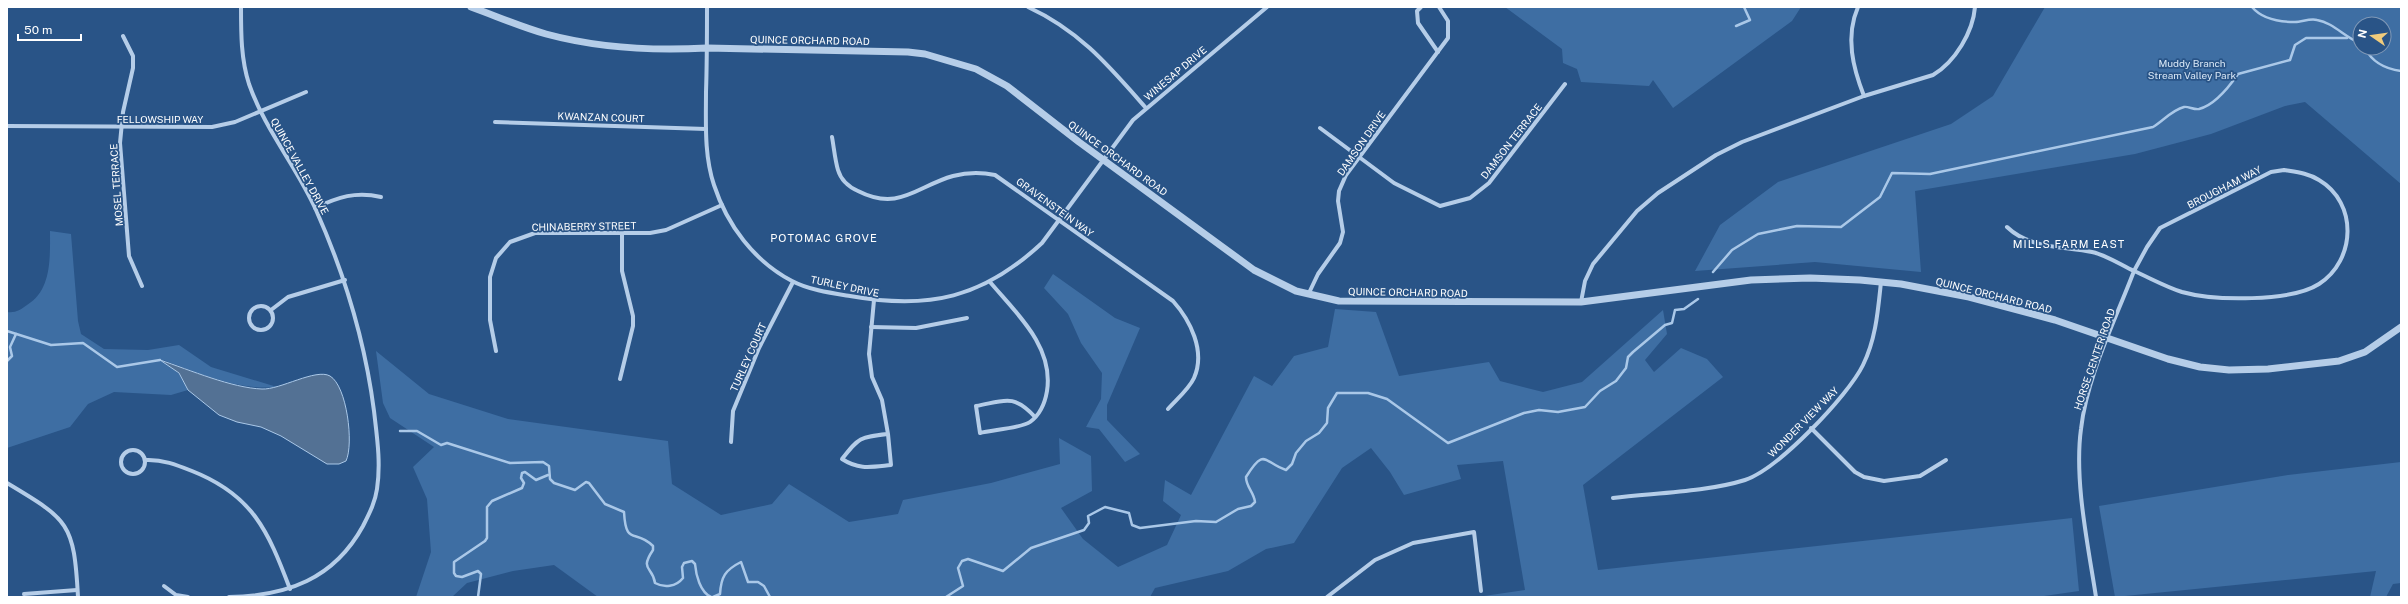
<svg xmlns="http://www.w3.org/2000/svg" width="2408" height="604" font-family="'Public Sans',sans-serif">
  <rect width="100%" height="100%" fill="#295487"/>
  <g fill="#3e6ea3" fill-rule="evenodd">
    <polygon points="1505,7 1801,7 1792,21 1673,108 1653,80 1649,86 1581,82 1577,69 1563,63 1562,49"/>
    <path d="M2045,7H2401V184L2305,102L2285,106L2211,134L2135,154L1915,191L1921,272L1815,262L1695,271L1720,225L1778,182L1951,124L1993,96ZM2360,24H2384V48H2360Z"/>
    <path d="M50,231L71,234L78,321L81,334L104,349L148,350L179,345L211,367L277,387C238,391 199,373 163,360L179,374L188,390L171,395L114,392L88,404L70,427L7,448V312C16,313 20,310 27,305C52,290 50,257 50,231Z"/>
    <polygon points="1053,274 1115,318 1140,328 1107,405 1107,420 1140,454 1125,462 1099,429 1086,427 1101,399 1102,373 1081,343 1068,314 1044,288"/>
    <polygon points="1335,309 1376,312 1399,376 1489,362 1500,381 1543,392 1582,382 1663,310 1667,334 1645,360 1654,372 1681,348 1707,359 1723,377 1583,485 1598,570 2072,518 2079,591 2037,597 1477,597 1525,590 1503,461 1457,465 1461,479 1404,495 1390,472 1371,448 1342,468 1294,543 1266,549 1228,571 1155,588 1150,597 598,597 554,565 513,571 467,583 452,597 416,597 431,552 427,499 413,467 434,447 390,418 383,403 376,351 429,394 508,419 668,441 672,484 721,515 772,504 789,484 849,522 898,514 903,500 991,483 1060,464 1059,438 1091,456 1092,491 1061,508 1083,539 1118,567 1167,545 1181,515 1163,501 1165,480 1191,495 1254,376 1272,386 1294,356 1328,347"/>
    <polygon points="2401,462 2401,583 2393,584 2386,597 2370,597 2376,571 2115,597 2099,506 2288,475"/>
  </g>
  <path fill="#537194" stroke="#aac8e8" d="M160,360C190,370 232,388 262,389C280,390 316,368 330,376C347,386 354,444 346,461L339,464H327L281,436L261,427L237,422L219,415L188,390L179,373Z"/>
  <g fill="none" stroke-linecap="round" stroke-linejoin="round">
    <g stroke="#aac8e8" stroke-width="2.5">
      <path d="M2252,7C2262,19 2280,22 2295,22C2302,22 2310,18 2317,20C2334,23 2344,37 2360,43"/>
      <polyline points="1736,26 1750,20 1744,7"/>
      <path d="M2365,48C2372,62 2386,69 2401,71"/>
      <path d="M1713,272L1732,250L1758,234L1797,226L1841,227L1880,197L1892,173L1930,174L2153,127C2163,121 2172,110 2184,107C2188,106 2194,110 2199,109C2215,105 2229,87 2238,74L2290,60L2295,45L2306,38H2347"/>
      <polyline points="7,331 51,345 83,343 117,367 160,360"/>
      <polyline points="7,361 12,356 10,347 16,334"/>
      <path d="M400,431H417L441,445L447,443L510,463L543,462L549,466L550,479L554,483L575,490L586,482L589,483L605,504L624,512C626,547 635,528 653,546V550C639,571 653,566 655,583C664,588 676,587 683,578L682,567L684,563L692,561L695,564C696,575 700,592 711,597"/>
      <polyline points="478,597 481,574 478,571 462,577 456,576 454,573 454,562 485,541 487,538 487,507 492,501 522,488 524,483 521,478 522,473 525,472 536,480 548,475"/>
      <path d="M713,597L720,594C721,577 725,570 741,562L748,582H758L764,586L770,597"/>
      <path d="M946,597L963,586L958,568L962,561L968,559L1003,571L1031,548L1084,530L1089,523L1088,516L1105,507L1129,513L1132,525L1140,528L1196,521L1216,522L1238,509L1251,506L1255,502C1254,492 1246,487 1246,477C1265,446 1264,463 1286,470L1292,464L1296,453L1306,441L1319,433L1327,423L1328,408L1337,393H1368L1387,399L1448,443L1524,413L1539,410L1558,412L1585,407L1600,391L1616,381L1626,368L1628,357L1633,352L1665,325L1672,323L1675,310L1684,309L1698,299"/>
    </g>
    <g stroke="#b5cde8" stroke-width="4">
      <path d="M707,7C707,35 707,63 706,92C706,123 704,155 714,185C727,225 754,261 792,281C809,290 831,293 850,296C929,310 983,298 1042,243L1133,120L1267,7"/>
      <path d="M1028,7C1080,31 1109,66 1146,108"/>
      <polyline points="1421,7 1417,11 1418,23 1438,52"/>
      <path d="M1858,7C1845,37 1853,68 1864,96L1933,75C1955,62 1973,32 1975,7"/>
      <polyline points="123,36 133,56 133,68 123,112 120,143 129,256 142,286"/>
      <polyline points="495,122 706,129"/>
      <polyline points="7,126 212,127 235,122 306,92"/>
      <polyline points="1320,128 1394,183 1440,206 1470,198 1489,183 1565,84"/>
      <path d="M832,137C834,148 835,160 838,170C841,180 849,187 858,191C899,212 917,186 953,176C968,172 981,172 995,175L1173,301C1190,320 1206,351 1194,378C1189,389 1176,400 1168,409"/>
      <path d="M2284,170C2296,172 2308,173 2319,180C2358,203 2356,260 2319,284C2291,302 2214,301 2182,292C2166,287 2150,278 2134,271L2147,247L2160,228L2271,172Z"/>
      <path d="M315,208C338,197 356,191 381,197"/>
      <path d="M2007,227C2030,249 2062,246 2092,252C2106,255 2121,265 2134,271C2115,321 2087,376 2081,429C2074,480 2088,545 2096,597"/>
      <path d="M990,282C1016,313 1054,346 1047,391C1045,403 1041,414 1030,422C1022,428 991,430 980,433L976,406C1004,401 1013,393 1035,417"/>
      <polyline points="1308,295 1318,274 1340,243 1343,232 1338,201 1339,191 1346,175 1448,38 1448,21 1439,7"/>
      <path d="M874,300L869,354L872,377L882,400L888,434L891,465C871,467 859,470 842,459C859,437 860,437 888,434"/>
      <polyline points="1581,302 1585,281 1593,264 1637,211 1658,193 1716,155 1742,142 1864,96"/>
      <circle cx="261" cy="318" r="12"/>
      <polyline points="271,310 288,297 345,280"/>
      <polyline points="871,327 916,328 967,318"/>
      <polyline points="496,351 490,320 490,277 496,258 510,242 535,233 650,233 666,230 722,205"/>
      <polyline points="620,379 633,326 633,316 622,271 622,234"/>
      <polyline points="1811,428 1855,472 1864,477 1884,481 1920,476 1946,460"/>
      <polyline points="731,442 733,411 759,348 793,282"/>
      <circle cx="133" cy="462" r="12"/>
      <path d="M145,460C162,459 177,465 192,471C253,495 268,531 290,589"/>
      <path d="M7,483C69,520 74,523 78,597"/>
      <path d="M1613,498C1654,493 1707,492 1745,480C1778,469 1848,396 1863,365C1876,339 1878,310 1881,282"/>
      <polyline points="164,586 176,595 188,597"/>
      <polyline points="24,594 77,590"/>
      <path d="M229,597C287,596 334,579 363,526C369,514 375,503 377,489C381,463 377,437 374,411C365,341 345,275 316,210C297,167 265,130 249,84C241,59 241,34 241,7"/>
      <polyline points="1327,597 1375,560 1413,543 1474,532 1481,591"/>
    </g>
    <path stroke="#b5cde8" stroke-width="7" d="M471,7C496,16 521,27 546,34C598,48 654,51 707,48L908,52L925,54L976,69L1007,86L1079,142L1254,270L1296,291L1339,301L1581,302L1751,280L1810,278L1860,280L1901,284L1969,297L2055,320L2168,359L2200,367L2229,370L2268,369L2339,361L2365,352L2401,327"/>
  </g>
  <g text-anchor="middle" stroke-width="3.5" stroke-linejoin="round" paint-order="stroke">
    <g font-size="10" fill="#fff" stroke="#295487">
      <text transform="translate(810 40) rotate(1)" y="4">QUINCE ORCHARD ROAD</text>
      <text transform="translate(1175 73) rotate(-40)" y="4">WINESAP DRIVE</text>
      <text transform="translate(601 117) rotate(2)" y="4">KWANZAN COURT</text>
      <text x="160" y="123">FELLOWSHIP WAY</text>
      <text transform="translate(1511 141) rotate(-52)" y="4">DAMSON TERRACE</text>
      <text transform="translate(1361 143) rotate(-55)" y="4">DAMSON DRIVE</text>
      <text transform="translate(1118 158) rotate(36)" y="4">QUINCE ORCHARD ROAD</text>
      <text transform="translate(300 166) rotate(61)" y="4">QUINCE VALLEY DRIVE</text>
      <text transform="translate(116 185) rotate(-94)" y="4">MOSEL TERRACE</text>
      <text transform="translate(2224 187) rotate(-27)" y="4">BROUGHAM WAY</text>
      <text transform="translate(1055 207) rotate(36)" y="4">GRAVENSTEIN WAY</text>
      <text transform="translate(584 226) rotate(-1)" y="4">CHINABERRY STREET</text>
      <text transform="translate(845 286) rotate(12)" y="4">TURLEY DRIVE</text>
      <text transform="translate(1408 292) rotate(1)" y="4">QUINCE ORCHARD ROAD</text>
      <text transform="translate(1994 295) rotate(14)" y="4">QUINCE ORCHARD ROAD</text>
      <text transform="translate(748 357) rotate(-66)" y="4">TURLEY COURT</text>
      <text transform="translate(2094 359) rotate(-71)" y="4">HORSE CENTER ROAD</text>
      <text transform="translate(1803 422) rotate(-45)" y="4">WONDER VIEW WAY</text>
    </g>
    <g font-size="10" fill="#d8e7f6" stroke="#295487">
      <text x="2192" y="67">Muddy Branch<tspan x="2192" dy="12">Stream Valley Park</tspan></text>
    </g>
    <g font-size="11" letter-spacing="1" fill="#fff" stroke="#295487">
      <text x="824" y="242">POTOMAC GROVE</text>
      <text x="2069" y="248">MILLS FARM EAST</text>
    </g>
  </g>
  <rect width="2408" height="604" fill="none" stroke="#ffffff" stroke-width="16"/>
  <g transform="translate(2372 36) rotate(283)"><circle r="19" fill="#295487" stroke="#7f98b7"/>
  <path d="M0-3L7 15L0 10L-7 15Z" fill="#efcb7c"/>
  <text y="-6" font-size="11" font-weight="bold" text-anchor="middle" fill="#ffffff">N</text>
  </g>
  <path d="M18 34v6h63v-6" fill="none" stroke="#ffffff" stroke-width="2"/>
  <text x="24" y="34" font-size="12" fill="#ffffff" stroke="#295487" stroke-width="3" paint-order="stroke">50 m</text>
</svg>
